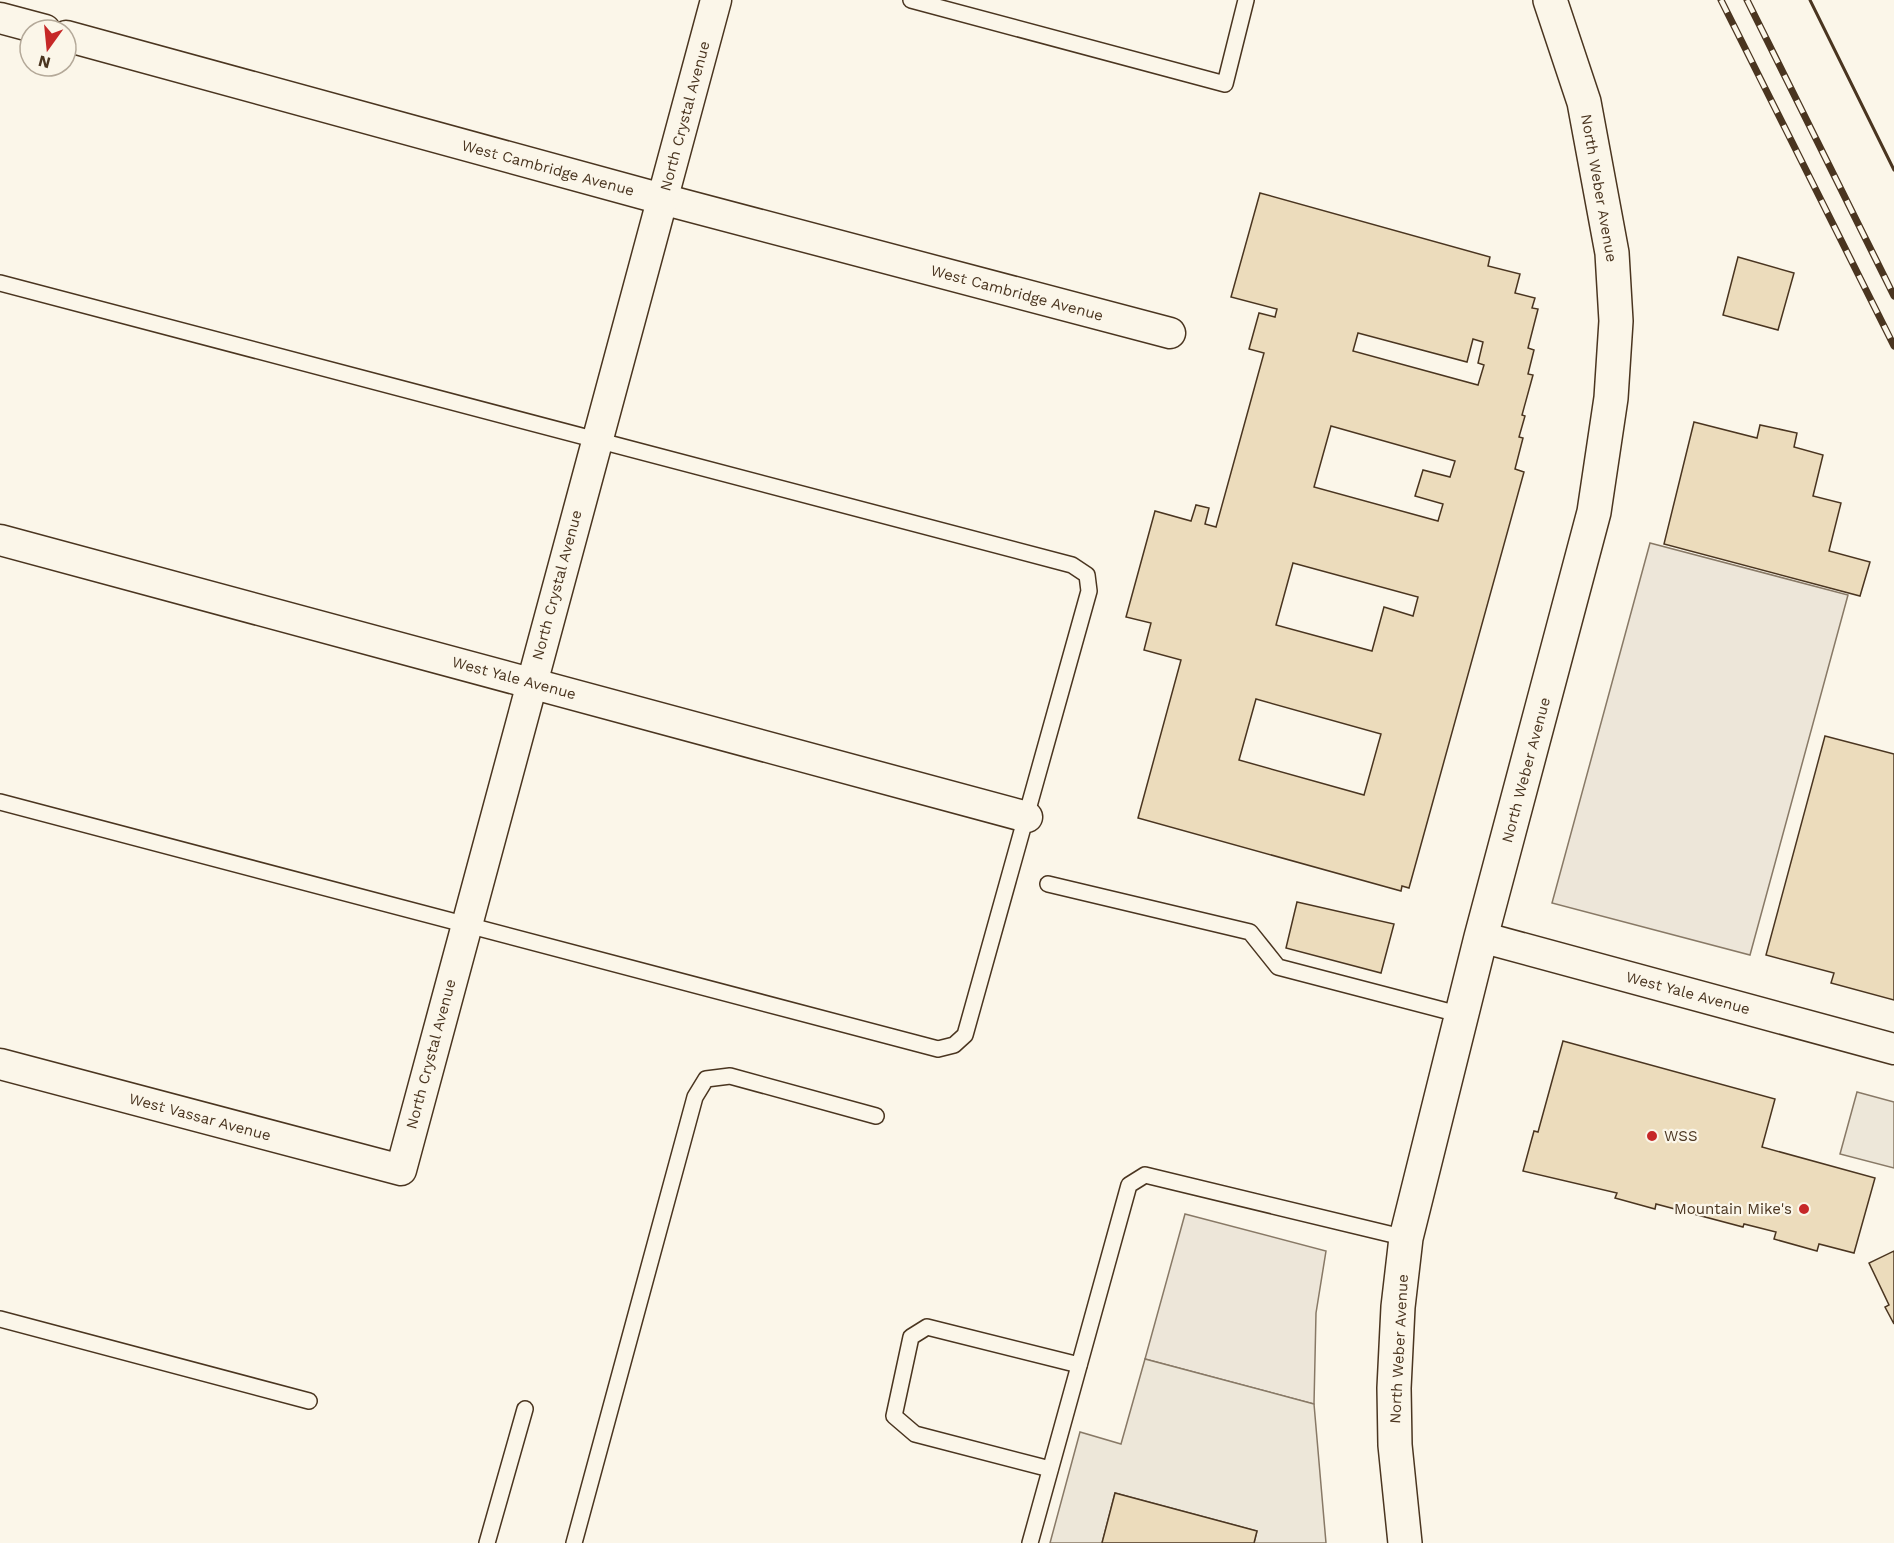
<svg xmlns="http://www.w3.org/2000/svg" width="1894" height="1543" font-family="'Work Sans',sans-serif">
  <rect width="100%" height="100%" fill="#fbf6e9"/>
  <g fill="#ede6d9" stroke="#887966" stroke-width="1.5">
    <polygon points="1650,543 1848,595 1750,955 1552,903"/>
    <polygon points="1185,1214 1326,1251 1316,1313 1314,1404 1145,1359"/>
  </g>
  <g fill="#ede7d9" stroke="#887966" stroke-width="1.5">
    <polygon points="1857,1092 1894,1102 1894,1168 1840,1154"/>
    <polygon points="1145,1359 1314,1404 1326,1543 1254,1543 1257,1531 1115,1493 1102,1543 1050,1543 1080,1432 1121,1444"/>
  </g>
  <g fill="#ecdcbc" stroke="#4a3520" stroke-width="1.5" fill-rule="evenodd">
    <path d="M1260,193L1490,257L1488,266L1520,274L1515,293L1535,298L1532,308L1538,309L1528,348L1534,350L1528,374L1533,375L1522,415L1525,416L1519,437L1523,438L1515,469L1524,472L1409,888L1402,886L1401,891L1138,818L1181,660L1144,650L1151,623L1126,617L1155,511L1191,521L1196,505L1209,508L1205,524L1216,527L1264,353L1249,349L1259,313L1275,317L1277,309L1231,297ZM1358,333L1467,362L1473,339L1483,342L1478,363L1484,365L1478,385L1353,351ZM1331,426L1455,461L1450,477L1423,470L1415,496L1443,504L1438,521L1314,487ZM1293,563L1418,597L1413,616L1384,607L1372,651L1276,625ZM1256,699L1381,734L1364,795L1239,760Z"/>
    <polygon points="1738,257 1794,273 1778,330 1723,315"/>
    <polygon points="1694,422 1757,438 1760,425 1797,433 1794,447 1823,455 1813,496 1841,503 1829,551 1870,562 1860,596 1664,544"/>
    <polygon points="1825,736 1894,754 1894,1000 1831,983 1834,973 1766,955"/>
    <polygon points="1297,902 1394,924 1381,973 1286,948"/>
    <polygon points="1563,1041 1775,1099 1762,1147 1875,1178 1854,1253 1819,1244 1817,1251 1774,1239 1776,1232 1744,1224 1743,1227 1656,1204 1655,1209 1615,1198 1617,1193 1523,1171 1534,1131 1538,1132"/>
    <polygon points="1894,1251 1894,1324 1885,1307 1889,1305 1869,1263"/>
    <polygon points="1115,1493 1257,1531 1254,1543 1102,1543"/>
  </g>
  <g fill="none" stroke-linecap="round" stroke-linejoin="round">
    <g stroke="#4a3520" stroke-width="18">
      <g id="lane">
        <polyline points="911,0 1225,84 1246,0"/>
        <polyline points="0,283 1072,565 1087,575 1089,591 965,1035 954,1045 938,1049 0,802"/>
        <polyline points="1048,884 1250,932 1278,967 1462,1015"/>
        <polyline points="0,1319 309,1401"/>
        <polyline points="1050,1469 915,1434 894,1416 911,1337 927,1327 1079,1365"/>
        <polyline points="487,1543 525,1409"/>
        <polyline points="574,1543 695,1097 706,1079 730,1076 876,1116"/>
        <polyline points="1030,1543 1129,1185 1145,1175 1406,1238"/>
      </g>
    </g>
    <g stroke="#4a3520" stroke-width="33">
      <g id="street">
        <polyline points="0,18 45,30"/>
        <polyline points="66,36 662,199 1170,333"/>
        <polyline points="0,540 1027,817"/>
        <polyline points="1481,937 1894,1049"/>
        <polyline points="0,1064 401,1170 716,0"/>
      </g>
    </g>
    <g stroke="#4a3520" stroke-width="36">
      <polyline id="secondary" points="1405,1543 1395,1445 1394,1388 1398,1307 1406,1238 1481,937 1594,512 1611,398 1616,321 1612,253 1584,102 1550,0"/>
    </g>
    <use href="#lane" stroke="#fbf6e9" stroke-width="15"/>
    <use href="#street" stroke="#fbf6e9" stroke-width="30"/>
    <use href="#secondary" stroke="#fbf6e9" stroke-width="33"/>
    <g stroke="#4a3520" stroke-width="7">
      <g id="rail">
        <polyline points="1721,0 1894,346"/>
        <polyline points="1747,0 1894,296"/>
      </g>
    </g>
    <use href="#rail" stroke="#fbf6e9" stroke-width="4.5" stroke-dasharray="14" stroke-linecap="butt"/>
    <polyline stroke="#4a3520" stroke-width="3" points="1810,0 1894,170"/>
  </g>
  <g fill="#c62828" stroke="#fbf6e9" stroke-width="2">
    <circle cx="1652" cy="1136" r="6"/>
    <circle cx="1804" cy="1209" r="6"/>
  </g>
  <g text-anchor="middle" stroke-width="4.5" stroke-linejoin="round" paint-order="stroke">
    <g font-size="15" fill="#4a3520" stroke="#fbf6e9">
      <text transform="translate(685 116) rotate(-75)" y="5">North Crystal Avenue</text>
      <text transform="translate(548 168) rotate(15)" y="5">West Cambridge Avenue</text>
      <text transform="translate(1599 188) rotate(80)" y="5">North Weber Avenue</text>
      <text transform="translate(1017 293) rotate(15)" y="5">West Cambridge Avenue</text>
      <text transform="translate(557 585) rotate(-75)" y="5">North Crystal Avenue</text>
      <text transform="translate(514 678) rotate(15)" y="5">West Yale Avenue</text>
      <text transform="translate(1526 770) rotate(-75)" y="5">North Weber Avenue</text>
      <text transform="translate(1688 993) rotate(15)" y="5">West Yale Avenue</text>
      <text transform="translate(431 1054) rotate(-75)" y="5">North Crystal Avenue</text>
      <text transform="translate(200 1117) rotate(15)" y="5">West Vassar Avenue</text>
      <text transform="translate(1399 1349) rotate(-87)" y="5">North Weber Avenue</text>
    </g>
    <g font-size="15" fill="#4a3520" stroke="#fbf6e9" text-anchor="start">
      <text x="1664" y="1141">WSS</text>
      <text x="1792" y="1214" text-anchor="end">Mountain Mike's</text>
    </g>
  </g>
  <g transform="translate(48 48) rotate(195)"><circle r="28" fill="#fbf6e9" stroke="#b4a999" stroke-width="1.5"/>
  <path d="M0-4.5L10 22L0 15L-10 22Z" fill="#c62828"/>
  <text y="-9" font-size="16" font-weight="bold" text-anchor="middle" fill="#4a3520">N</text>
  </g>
</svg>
